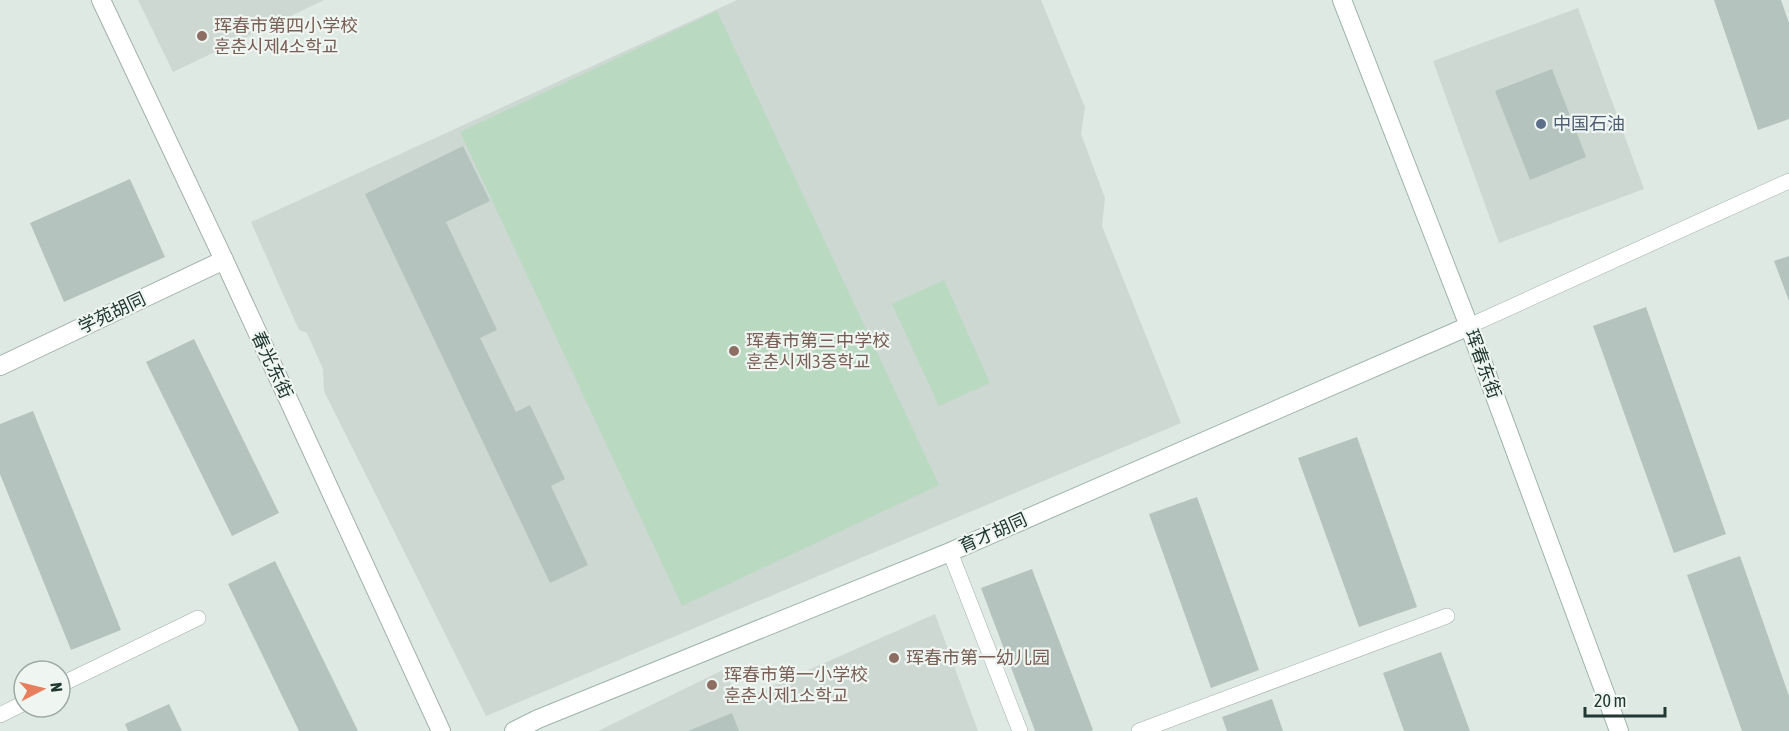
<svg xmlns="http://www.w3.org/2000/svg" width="1789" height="731" font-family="'Asap Condensed','Noto Sans SC','Noto Sans KR',sans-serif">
  <rect width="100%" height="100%" fill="#dfe9e4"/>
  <g fill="#cdd8d3">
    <polygon points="138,0 324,0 173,72"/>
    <polygon points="737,0 1041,0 1085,107 1081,134 1105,198 1102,226 1181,423 486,716 324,391 323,369 307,333 299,330 251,222"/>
    <polygon points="1578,8 1644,189 1499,243 1433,61"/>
    <polygon points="935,614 978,731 598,731 725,669 738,701"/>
  </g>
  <g fill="#b9d9c1">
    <polygon points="717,11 939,485 682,606 460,132"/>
    <polygon points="944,280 990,383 939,406 892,304"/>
  </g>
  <g fill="#b4c3bd">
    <polygon points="1714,0 1781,0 1789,23 1789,119 1758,130"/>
    <polygon points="1552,69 1586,157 1530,180 1495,91"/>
    <polygon points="463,146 490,201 446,222 497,330 480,338 516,412 530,405 565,479 551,486 588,565 550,583 365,194"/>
    <polygon points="130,179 165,257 64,302 30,223"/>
    <polygon points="1789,256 1789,301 1774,261"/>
    <polygon points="1646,307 1726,534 1674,553 1593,326"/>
    <polygon points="194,339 279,513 232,536 146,362"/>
    <polygon points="33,411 121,630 71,650 0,474 0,424"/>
    <polygon points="1357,437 1417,607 1359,627 1298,458"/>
    <polygon points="1197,497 1259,670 1211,688 1149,514"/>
    <polygon points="1740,556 1789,696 1789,731 1742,731 1687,575"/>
    <polygon points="275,561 358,731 299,731 228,584"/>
    <polygon points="1032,569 1093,730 1091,731 1035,731 981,588"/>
    <polygon points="1441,652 1470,731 1404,731 1383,673"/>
    <polygon points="1272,699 1283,731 1227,731 1222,717"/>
    <polygon points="169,704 182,731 128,731 125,724"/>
    <polygon points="732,713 739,731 688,731"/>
  </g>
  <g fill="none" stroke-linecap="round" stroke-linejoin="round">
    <g stroke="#a2b0ab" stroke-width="16">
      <g id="lane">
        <polyline points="1469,326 1789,181"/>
        <polyline points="950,552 1020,731"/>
        <polyline points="60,685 198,618"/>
        <polyline points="0,715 24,703"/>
        <polyline points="1139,731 1447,616"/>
      </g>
    </g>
    <g stroke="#a2b0ab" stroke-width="20">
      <g id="street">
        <polyline points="101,0 224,260 441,731"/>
        <polyline points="0,366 224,260"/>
      </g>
    </g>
    <g stroke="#9fb4ac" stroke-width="20">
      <g id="secondary">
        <polyline points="1342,0 1469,326 1619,731"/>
        <polyline points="514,731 538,719 950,552 1469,326"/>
      </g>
    </g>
    <use href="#lane" stroke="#fff" stroke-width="15"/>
    <use href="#street" stroke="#fff" stroke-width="18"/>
    <use href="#secondary" stroke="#fff" stroke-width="18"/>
  </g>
  <g fill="#8d6e63" stroke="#eff6f2" stroke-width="2">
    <circle cx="202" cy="36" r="6"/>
    <circle cx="734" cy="351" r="6"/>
    <circle cx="894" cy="658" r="6"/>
    <circle cx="712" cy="685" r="6"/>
  </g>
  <circle fill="#5c6f8a" stroke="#eff6f2" stroke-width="2" cx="1541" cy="124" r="6"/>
  <g text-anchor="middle" stroke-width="4.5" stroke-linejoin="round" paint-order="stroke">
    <g font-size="18" fill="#785e54" stroke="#eff6f2" text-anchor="start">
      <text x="214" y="32">珲春市第四小学校<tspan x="214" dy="21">훈춘시제4소학교</tspan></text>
      <text x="746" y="347">珲春市第三中学校<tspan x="746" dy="21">훈춘시제3중학교</tspan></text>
      <text x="906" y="664">珲春市第一幼儿园</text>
      <text x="724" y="681">珲春市第一小学校<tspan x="724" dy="21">훈춘시제1소학교</tspan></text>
    </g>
    <g font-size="18" fill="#4e5e75" stroke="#eff6f2" text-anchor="start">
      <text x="1553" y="130">中国石油</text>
    </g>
    <g font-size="18" fill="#213731" stroke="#eff6f2">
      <text transform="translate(112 313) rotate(-25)" y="6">学苑胡同</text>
      <text transform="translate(1483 364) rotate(70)" y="6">珲春东街</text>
      <text transform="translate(272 365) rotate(65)" y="6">春光东街</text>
      <text transform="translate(993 533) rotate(-24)" y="6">育才胡同</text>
    </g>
  </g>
  <g transform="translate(42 689) rotate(83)"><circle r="28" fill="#eff6f2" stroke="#9daaa5" stroke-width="1.5"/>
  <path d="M0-4.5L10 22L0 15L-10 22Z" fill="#e77f5f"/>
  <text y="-9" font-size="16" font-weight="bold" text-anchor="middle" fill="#213731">N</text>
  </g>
  <path d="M1585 707v9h80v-9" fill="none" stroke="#213731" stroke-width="3"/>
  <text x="1594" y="707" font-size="18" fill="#213731" stroke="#eff6f2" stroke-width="4.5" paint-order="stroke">20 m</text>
</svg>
